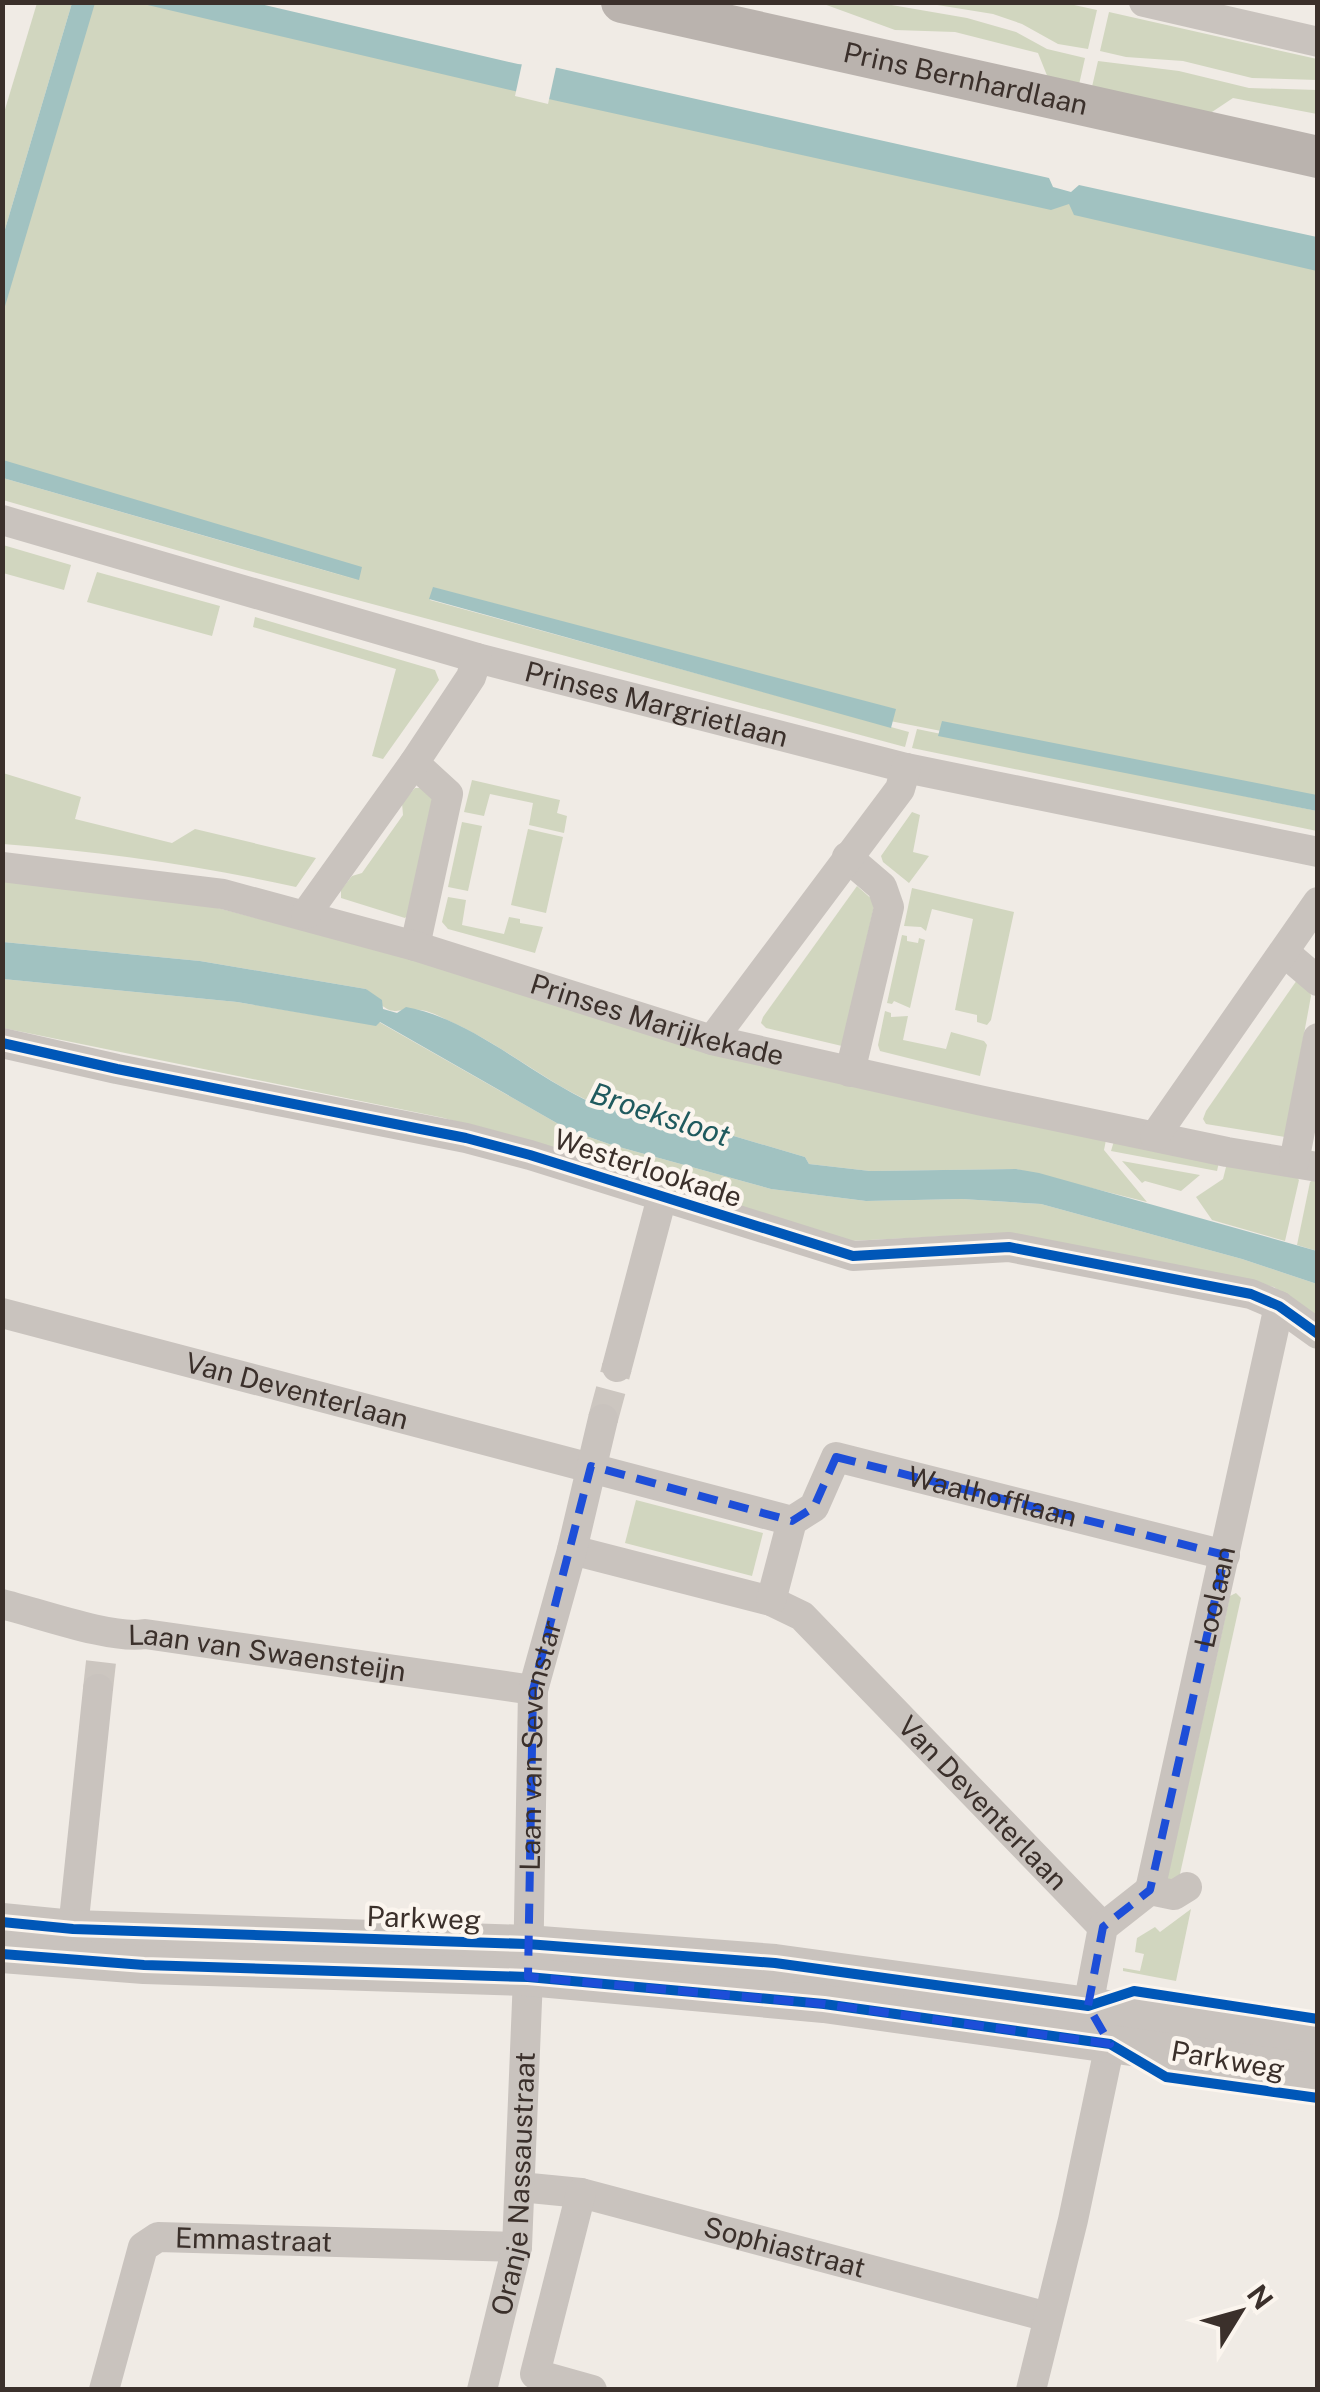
<svg xmlns="http://www.w3.org/2000/svg" width="1320" height="2392" font-family="'Public Sans',sans-serif">
  <rect width="100%" height="100%" fill="#f0ebe5"/>
  <g fill="#d1d6bf">
    <polygon points="37,3 72,3 3,236 3,116"/>
    <polygon points="82,3 205,3 1317,253 1317,804 890,721 431,595 430,600 909,732 905,747 242,569 3,500 3,478 358,580 3,473 3,277"/>
    <polygon points="821,3 880,3 967,18 1016,32 1047,49 1085,58 1078,89 1050,83 1038,53 955,32 895,30"/>
    <polygon points="1065,3 1097,10 1088,49 1058,44 1022,24 993,14 925,3"/>
    <polygon points="1109,12 1317,59 1317,80 1252,78 1183,61 1126,57 1100,51"/>
    <polygon points="1098,61 1179,71 1249,88 1317,90 1317,114 1233,98 1206,116 1091,91"/>
    <polygon points="3,545 71,565 64,590 3,573"/>
    <polygon points="97,572 220,606 212,636 87,602"/>
    <polygon points="255,617 435,670 439,680 383,759 372,756 396,669 253,627"/>
    <polygon points="917,729 1317,811 1317,831 912,748"/>
    <path d="M3,773L81,797L75,819L172,843L195,829L316,858L296,887C196,865 105,852 3,844Z"/>
    <polygon points="472,780 560,800 557,813 567,816 564,833 529,825 533,803 490,794 484,816 464,812"/>
    <polygon points="415,788 421,788 433,798 409,914 405,918 341,898 341,890 352,876 362,873 403,815 402,803"/>
    <polygon points="912,812 920,815 913,852 929,856 909,883 883,862 881,856"/>
    <polygon points="462,822 482,826 468,891 448,887"/>
    <polygon points="528,829 563,837 546,913 511,905"/>
    <path d="M4,879L191,901L1106,1140L1104,1150L1147,1202L1016,1169L870,1171L809,1164L805,1157L612,1100L599,1098L595,1104C543,1081 499,1042 447,1020C441,1017 433,1013 426,1011C391,1003 398,1026 366,989L200,961L3,942Z"/>
    <polygon points="857,886 875,902 842,1046 766,1028 761,1023 763,1017"/>
    <polygon points="912,888 1014,912 991,1020 987,1025 977,1022 977,1015 955,1010 973,919 932,909 926,931 921,927 904,926"/>
    <polygon points="448,897 466,900 462,925 504,934 509,917 520,919 520,923 543,927 535,953 448,929 442,922"/>
    <polygon points="902,935 907,936 907,941 918,943 919,938 925,940 910,1008 894,1001 892,1004 887,1003"/>
    <polygon points="3,979 237,1002 375,1025 379,1022 569,1130 612,1145 771,1189 866,1201 962,1199 1041,1204 1242,1259 1317,1284 1317,1319 1274,1287 1009,1233 849,1241 444,1118 3,1028"/>
    <polygon points="1297,980 1309,987 1311,996 1285,1137 1206,1124 1203,1119 1206,1111"/>
    <polygon points="885,1011 891,1013 891,1017 908,1016 903,1040 946,1049 951,1032 984,1041 987,1045 980,1076 880,1051 878,1045"/>
    <polygon points="1114,1141 1219,1162 1217,1171 1111,1151"/>
    <polygon points="1122,1161 1200,1175 1181,1191 1145,1181 1142,1183"/>
    <polygon points="1227,1163 1296,1176 1299,1180 1285,1241 1212,1220 1196,1197 1223,1179"/>
    <polygon points="1314,1179 1317,1179 1317,1251 1297,1245 1310,1182"/>
    <polygon points="636,1500 763,1533 752,1576 625,1543"/>
    <polygon points="1236,1593 1241,1598 1178,1883 1167,1879 1230,1596"/>
    <polygon points="1191,1909 1176,1981 1123,1971 1123,1968 1140,1971 1144,1954 1135,1952 1137,1938 1155,1927 1160,1932"/>
  </g>
  <g fill="#a1c2c1">
    <polygon points="72,3 95,3 3,313 3,236"/>
    <polygon points="139,3 256,3 518,64 558,68 1049,178 1053,187 1071,192 1079,185 1317,237 1317,271 1074,215 1069,204 1051,210 553,100"/>
    <polygon points="3,460 362,567 359,580 3,478"/>
    <polygon points="433,587 896,709 891,728 429,599"/>
    <polygon points="942,721 1317,795 1317,811 938,736"/>
    <path d="M3,942L200,961L366,989L382,1000L383,1009L397,1013L406,1007C475,1020 531,1076 595,1104L599,1098L612,1100L805,1157L809,1164L870,1171L1016,1169L1039,1173L1317,1251V1284L1242,1259L1041,1204L962,1199L866,1201L771,1189L612,1145L569,1130L380,1022L376,1026L237,1002L3,979Z"/>
  </g>
  <polygon fill="#f0ebe5" points="523,59 557,63 548,104 515,96"/>
  <g fill="none" stroke-linecap="round" stroke-linejoin="round">
    <g stroke="#ccc6c0" stroke-width="30" stroke-dasharray="30 15" stroke-linecap="butt">
      <polyline points="603,1419 617,1367"/>
      <polyline points="98,1689 101,1662"/>
    </g>
    <g stroke="#c9c3be" stroke-width="30">
      <polyline points="1144,2 1318,42"/>
      <path id="s1" d="M2,520L477,658L906,768L1318,852"/>
      <polyline points="414,763 448,794 415,946"/>
      <polyline points="847,857 882,887 889,907 850,1072"/>
      <path id="s2" d="M2,867L223,894L415,946L712,1040L983,1101L1227,1152L1318,1167"/>
      <polyline points="306,914 414,763 471,677 477,658"/>
      <polyline points="1284,952 1318,981"/>
      <polyline points="712,1040 900,789 906,768"/>
      <polyline points="2,1043 117,1069 466,1138 530,1155 853,1256 1009,1247 1251,1294 1279,1306 1318,1334"/>
      <polyline points="1155,1136 1318,902"/>
      <polyline points="1294,1162 1318,1038"/>
      <path id="s3" d="M2,1313L792,1521"/>
      <polyline points="617,1367 662,1197"/>
      <path id="s4" d="M792,1521L814,1507L836,1457L1225,1555"/>
      <path id="s5" d="M572,1550L771,1601L802,1616L1103,1927"/>
      <polyline points="771,1601 792,1521"/>
      <path id="s6" d="M2,1604C38,1613 113,1640 145,1634L533,1690"/>
      <path id="s7" d="M1150,1890L1279,1306"/>
      <polyline points="73,1929 98,1689"/>
      <path id="s8" d="M520,2187L581,2193L1048,2317"/>
      <polyline points="581,2193 535,2374 592,2390"/>
      <path id="s9" d="M104,2390L143,2247L158,2237L517,2247"/>
      <path id="s10" d="M482,2390L517,2247L528,1977L533,1690L572,1550L603,1419"/>
      <polyline points="1031,2390 1073,2220 1110,2044 1088,2006 1103,1927 1150,1890 1174,1895 1187,1887"/>
    </g>
    <g stroke="#c9c3be" stroke-width="38">
      <polyline points="2,1922 73,1929 527,1944 775,1963 1088,2006 1318,2042"/>
      <polyline points="2,1954 144,1965 528,1977 824,2004 1318,2073"/>
    </g>
    <path stroke="#bab3ae" stroke-width="42" id="s11" d="M622,2L1318,157"/>
    <g stroke="#fbf5ee" stroke-width="16">
      <g id="cycleway">
        <polyline points="2,1043 117,1069 466,1138 530,1155 853,1256 1009,1247 1251,1294 1279,1306 1318,1334"/>
        <polyline points="2,1922 73,1929 527,1944 775,1963 1088,2006 1134,1991 1318,2019"/>
        <polyline points="2,1954 144,1965 528,1977 824,2004 1110,2044 1166,2077 1318,2098"/>
      </g>
    </g>
    <use href="#cycleway" stroke="#0057b8" stroke-width="10"/>
  </g>
  <path fill="none" stroke="#1d4ed8" stroke-width="8" stroke-dasharray="20 12" stroke-linejoin="round" d="M836,1457L1225,1555L1150,1890L1103,1927L1088,2006L1110,2044L824,2004L528,1977L533,1690L591,1466L792,1521L814,1507Z"/>
  <g text-anchor="middle" stroke-width="9" stroke-linejoin="round" paint-order="stroke">
    <g font-size="28" fill="#3b302b" stroke="#fbf5ee">
      <text dy="10" stroke="none"><textPath href="#s11" startOffset="352">Prins Bernhardlaan</textPath></text>
      <text dy="10" stroke="none"><textPath href="#s1" startOffset="680">Prinses Margrietlaan</textPath></text>
      <text dy="10" stroke="none"><textPath href="#s2" startOffset="675">Prinses Marijkekade</textPath></text>
      <text transform="translate(648 1168) rotate(18)" y="10">Westerlookade</text>
      <text dy="10" stroke="none"><textPath href="#s3" startOffset="305">Van Deventerlaan</textPath></text>
      <text dy="10" stroke="none"><textPath href="#s4" startOffset="242">Waalhofflaan</textPath></text>
      <text dy="10" stroke="none"><textPath href="#s7" startOffset="300">Loolaan</textPath></text>
      <text dy="10" stroke="none"><textPath href="#s6" startOffset="270">Laan van Swaensteijn</textPath></text>
      <text dy="10" stroke="none"><textPath href="#s10" startOffset="650">Laan van Sevenstar</textPath></text>
      <text dy="10" stroke="none"><textPath href="#s5" startOffset="500">Van Deventerlaan</textPath></text>
      <text transform="translate(424 1918) rotate(2)" y="10">Parkweg</text>
      <text transform="translate(1228 2060) rotate(10)" y="10">Parkweg</text>
      <text dy="10" stroke="none"><textPath href="#s10" startOffset="210">Oranje Nassaustraat</textPath></text>
      <text dy="10" stroke="none"><textPath href="#s9" startOffset="262">Emmastraat</textPath></text>
      <text dy="10" stroke="none"><textPath href="#s8" startOffset="272">Sophiastraat</textPath></text>
    </g>
    <g font-size="30" font-style="italic" fill="#1f5a5e" stroke="#fbf5ee">
      <text transform="translate(660 1115) rotate(18)" y="10">Broeksloot</text>
    </g>
  </g>
  <rect width="1320" height="2392" fill="none" stroke="#3b302b" stroke-width="10"/>
  <g transform="translate(1240 2312) rotate(53)" stroke="#fbf5ee" stroke-width="8" paint-order="stroke">
  <path d="M0-8L18 38L0 25L-18 38Z" fill="#3b302b"/>
  <text y="-15" font-size="28" font-weight="bold" text-anchor="middle" fill="#3b302b">N</text>
  </g>
</svg>
